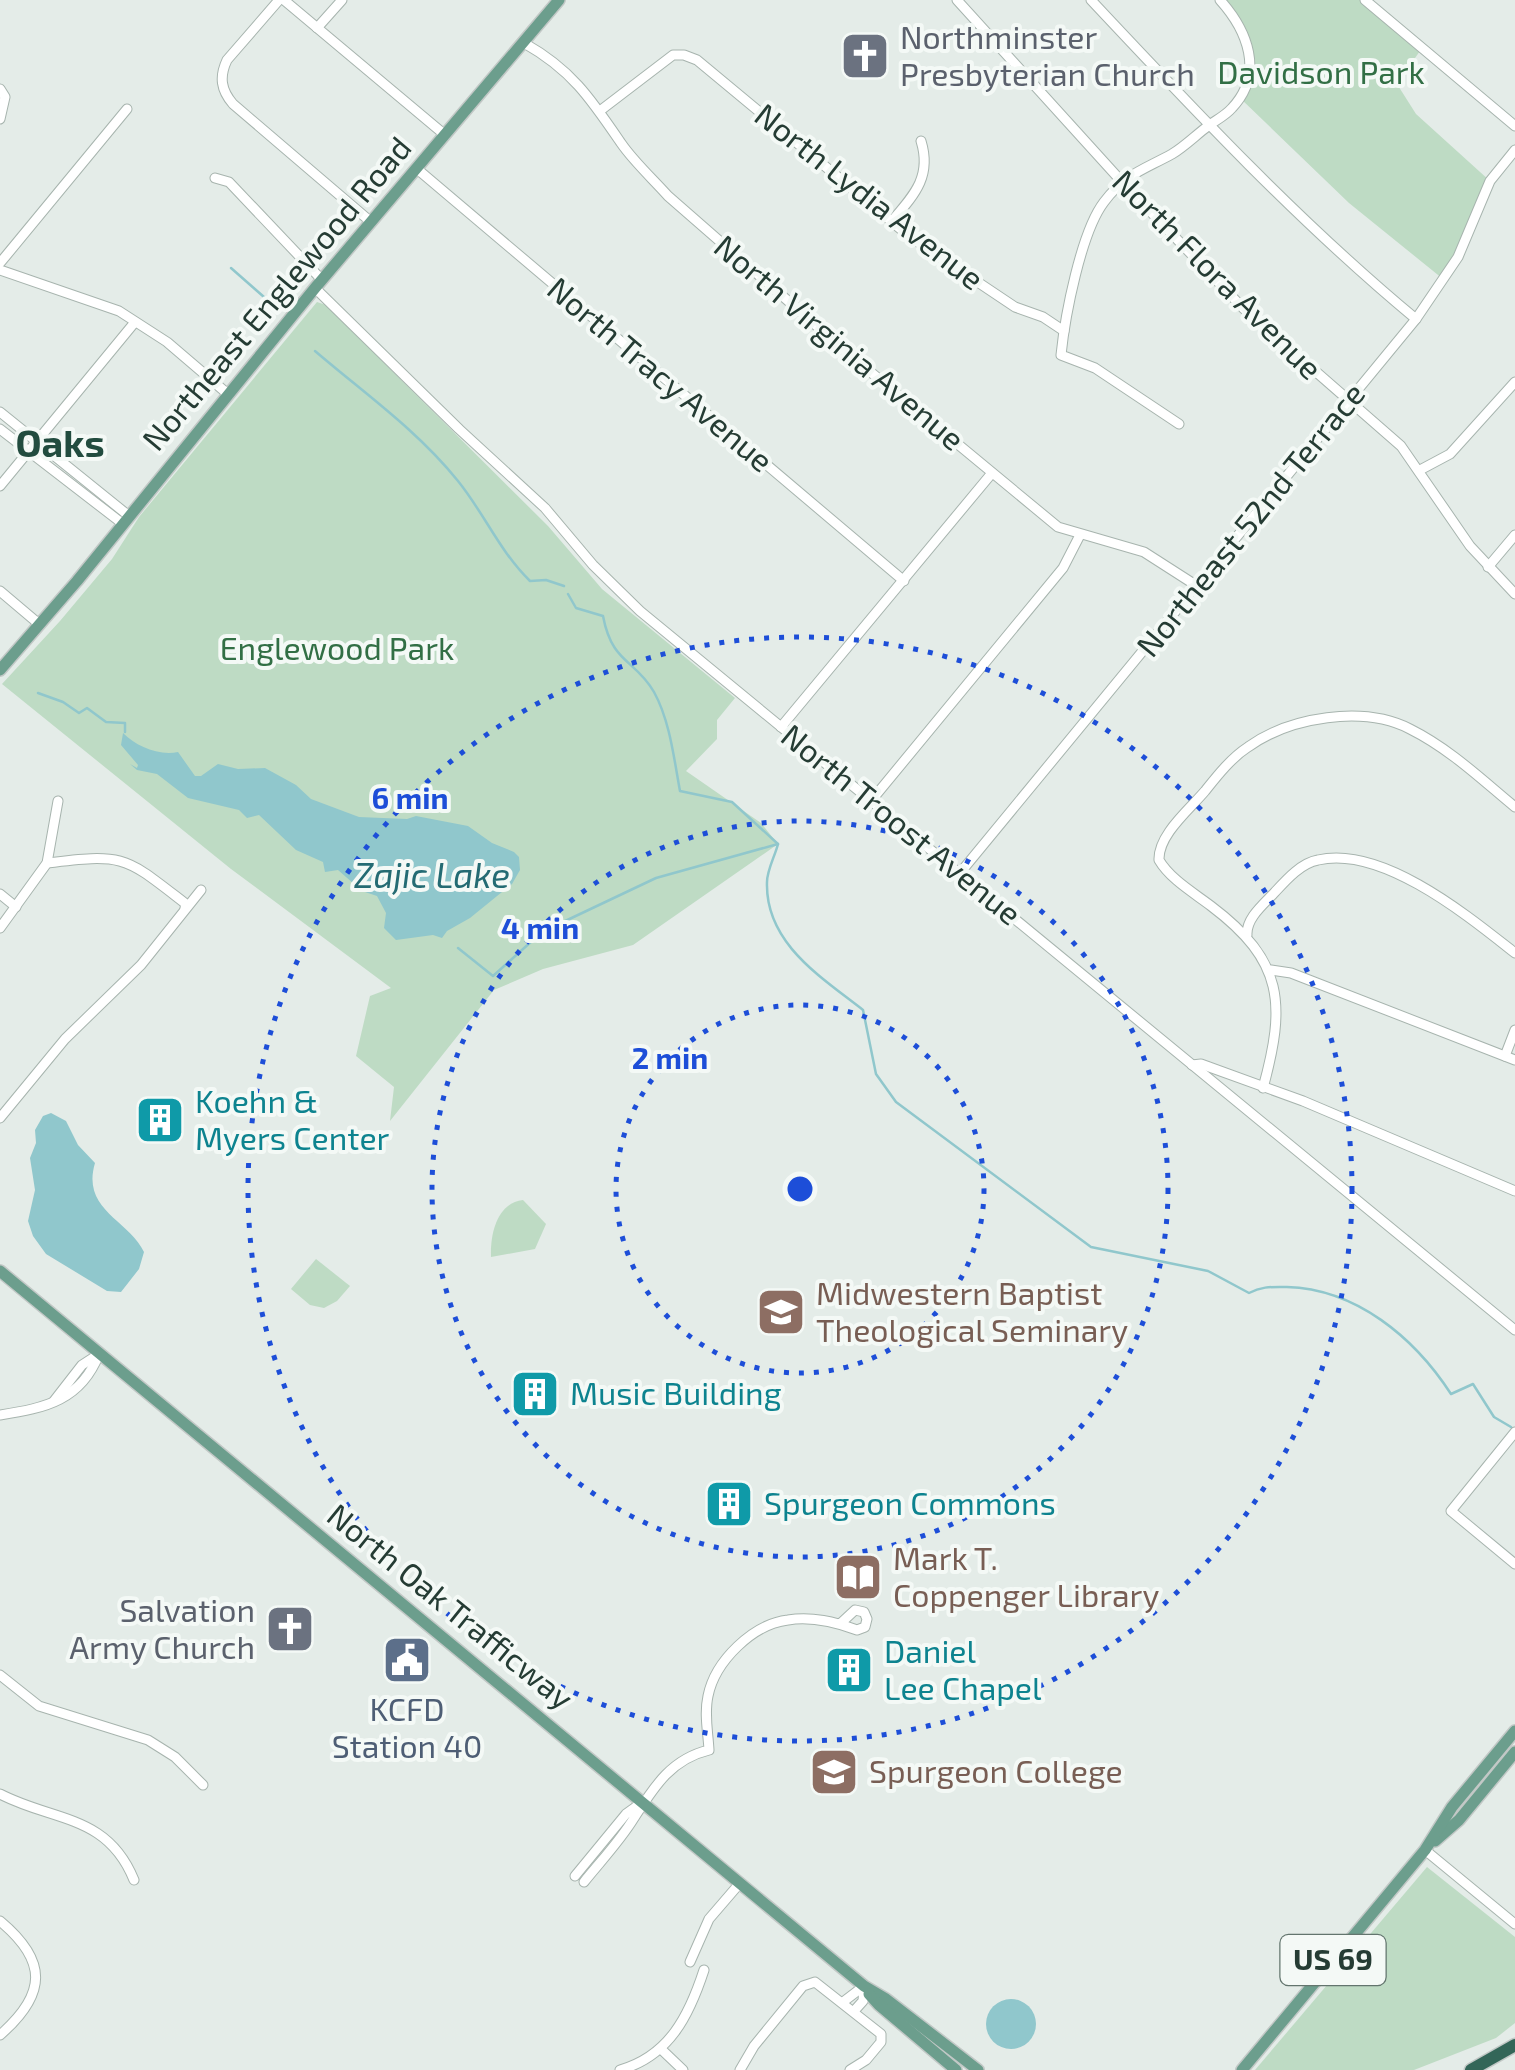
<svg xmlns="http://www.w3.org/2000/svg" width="1515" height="2070" font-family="'Exo 2',sans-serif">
  <rect width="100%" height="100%" fill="#e4ece8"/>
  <g fill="#bedbc4">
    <path d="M1220,0H1367L1422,48L1397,84L1416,114L1490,181L1466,239L1443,279L1349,203L1240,98C1258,55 1244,35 1220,0Z"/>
    <polygon points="317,302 326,305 548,526 602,589 735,698 717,720 717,739 686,771 761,823 778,844 633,945 543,969 494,990 390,1121 394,1087 356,1056 370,996 391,988 231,869 2,684 60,621 112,559 139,517"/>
    <path d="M523,1200L546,1224L535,1249L491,1257C490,1234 497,1203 523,1200Z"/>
    <polygon points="316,1259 350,1286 337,1301 324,1308 310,1305 291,1289"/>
    <polygon points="1427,1867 1515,1937 1515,2023 1496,2038 1414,2070 1255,2070"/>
  </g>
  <g fill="#90c7cc">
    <path d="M123,733C136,746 158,756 178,752L195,776H201L218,764L238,769L265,768L296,785L311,799L359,817L407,819L416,816L468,826L492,843L514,852L519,857L520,870L512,884L470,918L447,931L442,938L433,935L396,940L384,928L386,913L377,896L362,891L338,870L325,872L323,862L296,850L259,815L247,818L239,810L188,798L157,774L137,770L130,764L137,768L138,765L121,745Z"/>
    <path d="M51,1113L66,1121L78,1145L95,1163C81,1210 129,1220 144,1252L139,1269L121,1292L107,1291L46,1254L33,1236L28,1221L35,1190L30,1158L36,1143L35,1130L43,1116Z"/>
    <circle cx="1011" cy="2024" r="25"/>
  </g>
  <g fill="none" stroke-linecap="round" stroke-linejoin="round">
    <g stroke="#90c7cc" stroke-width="2.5">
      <polyline points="231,268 264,297"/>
      <path d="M315,351C364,393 417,430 458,481C484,513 500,552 530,581L546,580L564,586"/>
      <path d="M568,594L576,608L603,616C612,664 635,659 654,692C670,721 674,759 680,791L732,802L778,844C775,856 767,870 767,882C765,943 821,977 863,1010L876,1074L896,1102L1091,1247L1208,1271L1249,1293C1262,1286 1272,1287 1287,1287C1356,1289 1414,1337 1451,1394L1473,1384L1494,1417L1511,1427"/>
      <polyline points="38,693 63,702 79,713 87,708 106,722 125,723 125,732"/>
      <polyline points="458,948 493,976 542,932 656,878 778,844"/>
    </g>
    <g stroke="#a7b4ae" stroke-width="11">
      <g id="minor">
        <path d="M279,0L227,60C219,77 221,90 233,104L371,222"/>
        <polyline points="284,0 445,135"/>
        <polyline points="957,0 1123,183 1243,308 1401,446 1470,546 1515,594"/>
        <path d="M1091,0C1195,111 1299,222 1416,319"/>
        <polyline points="1365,0 1515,126"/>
        <polyline points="317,28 342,0"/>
        <path d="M524,43C572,70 591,99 621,143C634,162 653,179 668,196L850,355L1058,527L1144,552L1197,586"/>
        <polyline points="0,89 5,97 0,119"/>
        <polyline points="601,110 673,55 684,55 697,60 909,236 1015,307 1043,317 1064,331"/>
        <polyline points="416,168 904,581"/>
        <polyline points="215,178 229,182 322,280"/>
        <path d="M891,222C914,195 932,177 921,141"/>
        <polyline points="0,263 127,109"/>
        <polyline points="0,270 119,311 167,342 229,395"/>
        <polyline points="315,288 459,429 545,508 593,565 640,611 1515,1330"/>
        <polyline points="0,412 129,516"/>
        <path d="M1179,424L1095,368L1061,355C1065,316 1081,232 1104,202C1125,174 1143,170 1172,154C1184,147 1196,135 1208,126C1216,120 1225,116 1232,108C1265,73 1247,30 1220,0"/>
        <polyline points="0,429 123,524"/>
        <polyline points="1420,470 1450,454 1515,382"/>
        <polyline points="0,486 135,322"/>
        <polyline points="1488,567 1515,535"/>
        <polyline points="0,591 39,624"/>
        <polyline points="781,727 992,473"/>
        <polyline points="871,801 1063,568 1080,535"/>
        <path d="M47,863C126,853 125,857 186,904L185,908"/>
        <polyline points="960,873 1416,319 1458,257 1490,181 1515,150"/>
        <polyline points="0,894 16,907"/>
        <polyline points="0,928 47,863 58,801"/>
        <path d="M1247,935C1246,918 1264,904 1275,892C1286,880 1301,863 1318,860C1382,845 1468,916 1515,953"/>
        <polyline points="1271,970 1291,973 1515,1060"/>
        <polyline points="1505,1056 1515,1030"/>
        <polyline points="1192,1065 1201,1064 1303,1101 1515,1191"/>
        <path d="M1263,1088C1286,1004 1284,961 1211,906C1194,893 1170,879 1159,860C1158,835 1189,810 1205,791C1217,776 1231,758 1248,747C1290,717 1363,705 1410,729C1450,749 1481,779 1515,807"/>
        <polyline points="0,1118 65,1039 141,965 201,890"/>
        <polyline points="54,1401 82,1365 99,1354"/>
        <path d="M0,1415C46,1408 81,1400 99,1354"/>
        <polyline points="1515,1432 1451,1511 1515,1564"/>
        <polyline points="0,1675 39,1706 148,1740 175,1757 203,1785"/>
        <path d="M0,1794C54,1822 107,1814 134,1880"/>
        <polyline points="1425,1850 1515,1924"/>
        <polyline points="575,1876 626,1814 640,1804"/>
        <path d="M584,1882C600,1862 620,1841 634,1818C654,1787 671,1759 709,1750C708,1732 704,1714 708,1696C715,1661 753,1624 788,1620C812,1616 835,1622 857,1630L865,1627L867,1619L864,1612L855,1610L841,1623"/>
        <path d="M0,1921C48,1961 47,1994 0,2035"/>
        <polyline points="690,1962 709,1919 740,1883"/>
        <polyline points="843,2002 864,1986"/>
        <polyline points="854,2011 863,2001 864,1986"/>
        <polyline points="661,2049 683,2070"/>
        <path d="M620,2070C669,2056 689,2016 704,1970"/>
        <polyline points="740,2070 754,2046 803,1986 815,1982 881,2034 881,2042 866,2060 850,2070"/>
      </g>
    </g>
    <g stroke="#c2c8c6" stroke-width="14">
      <g id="major">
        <polyline points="0,670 77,581 315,288 559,0"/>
        <polyline points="0,1271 864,1986 886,1999 978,2070"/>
        <polyline points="1435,1841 1459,1820 1515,1752"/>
        <polyline points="869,1994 879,2005 956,2070"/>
        <polyline points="1242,2070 1425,1850 1452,1807 1515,1731"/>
      </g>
    </g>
    <g stroke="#c2c8c6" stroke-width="15">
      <polyline id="highway" points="1471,2070 1515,2045"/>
    </g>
    <use href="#minor" stroke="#fff" stroke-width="9"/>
    <use href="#major" stroke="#6c9e8d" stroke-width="11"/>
    <use href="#highway" stroke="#336658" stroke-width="12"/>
  </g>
  <g fill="none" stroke="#1d4ed8" stroke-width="5" stroke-dasharray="5 10">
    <circle cx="800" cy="1189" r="184"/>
    <circle cx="800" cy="1189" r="368"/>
    <circle cx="800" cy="1189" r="552"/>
  </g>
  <defs>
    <g id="church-square" transform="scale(2.5)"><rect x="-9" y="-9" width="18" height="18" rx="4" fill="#6b7280" stroke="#f4f9f6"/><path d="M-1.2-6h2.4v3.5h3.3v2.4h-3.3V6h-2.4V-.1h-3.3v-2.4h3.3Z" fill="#fff"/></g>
    <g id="building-square" transform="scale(2.5)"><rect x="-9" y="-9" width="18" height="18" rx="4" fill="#0f9aa8" stroke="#f4f9f6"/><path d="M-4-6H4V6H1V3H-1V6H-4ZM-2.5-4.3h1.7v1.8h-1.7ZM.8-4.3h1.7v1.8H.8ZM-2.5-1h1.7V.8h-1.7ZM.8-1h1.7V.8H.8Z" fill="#fff"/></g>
    <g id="university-square" transform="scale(2.5)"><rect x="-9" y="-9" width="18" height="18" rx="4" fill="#8d6e63" stroke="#f4f9f6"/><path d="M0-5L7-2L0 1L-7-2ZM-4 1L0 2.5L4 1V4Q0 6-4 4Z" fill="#fff"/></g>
    <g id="library-square" transform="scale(2.5)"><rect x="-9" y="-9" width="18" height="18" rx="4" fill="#8d6e63" stroke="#f4f9f6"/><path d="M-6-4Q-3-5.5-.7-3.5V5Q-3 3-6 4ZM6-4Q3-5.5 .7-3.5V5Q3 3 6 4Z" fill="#fff"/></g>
    <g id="civic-square" transform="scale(2.5)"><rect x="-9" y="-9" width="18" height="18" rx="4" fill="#5c6f8a" stroke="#f4f9f6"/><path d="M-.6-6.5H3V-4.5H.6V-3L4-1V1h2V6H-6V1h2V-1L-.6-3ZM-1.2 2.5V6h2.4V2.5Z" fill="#fff"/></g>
  </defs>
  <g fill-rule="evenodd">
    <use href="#church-square" x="865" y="56"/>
    <use href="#building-square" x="160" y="1120"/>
    <use href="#university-square" x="781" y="1312"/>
    <use href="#building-square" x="535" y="1394"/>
    <use href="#building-square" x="729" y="1504"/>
    <use href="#library-square" x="858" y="1577"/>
    <use href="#church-square" x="290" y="1629"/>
    <use href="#civic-square" x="407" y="1660"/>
    <use href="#building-square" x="849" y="1670"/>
    <use href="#university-square" x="834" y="1772"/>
  </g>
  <g text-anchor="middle" stroke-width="8" stroke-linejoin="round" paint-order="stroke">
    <rect fill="#f4f9f6" stroke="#63756e" stroke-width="2.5" x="1280.5" y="1935" width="105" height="50" rx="8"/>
    <g font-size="30" font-weight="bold" fill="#253c34">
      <text x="1333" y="1970">US 69</text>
    </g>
    <g font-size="32" fill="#5b616d" stroke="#f4f9f6" text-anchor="start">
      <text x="900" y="49">Northminster<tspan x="900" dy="37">Presbyterian Church</tspan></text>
      <text x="255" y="1622" text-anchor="end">Salvation<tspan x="255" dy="37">Army Church</tspan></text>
    </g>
    <g font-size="32" fill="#326f45" stroke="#f4f9f6">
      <text x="1321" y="84">Davidson Park</text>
      <text x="337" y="660">Englewood Park</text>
    </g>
    <g font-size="32" fill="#253c34" stroke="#f4f9f6">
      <text transform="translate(869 197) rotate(38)" y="11">North Lydia Avenue</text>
      <text transform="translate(1217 275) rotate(45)" y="11">North Flora Avenue</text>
      <text transform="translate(277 294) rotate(-50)" y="11">Northeast Englewood Road</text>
      <text transform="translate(839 343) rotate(40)" y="11">North Virginia Avenue</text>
      <text transform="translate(660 375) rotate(40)" y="11">North Tracy Avenue</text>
      <text transform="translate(1251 520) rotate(-51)" y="11">Northeast 52nd Terrace</text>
      <text transform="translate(901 825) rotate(39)" y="11">North Troost Avenue</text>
      <text transform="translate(450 1607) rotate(39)" y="11">North Oak Trafficway</text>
    </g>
    <g font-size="32" fill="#0d838f" stroke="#f4f9f6" text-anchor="start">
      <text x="195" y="1113">Koehn &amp;<tspan x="195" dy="37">Myers Center</tspan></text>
      <text x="570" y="1405">Music Building</text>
      <text x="764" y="1515">Spurgeon Commons</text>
      <text x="884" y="1663">Daniel<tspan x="884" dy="37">Lee Chapel</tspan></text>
    </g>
    <g font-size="32" fill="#785e54" stroke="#f4f9f6" text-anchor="start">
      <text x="816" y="1305">Midwestern Baptist<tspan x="816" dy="37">Theological Seminary</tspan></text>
      <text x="893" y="1570">Mark T.<tspan x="893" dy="37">Coppenger Library</tspan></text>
      <text x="869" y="1783">Spurgeon College</text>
    </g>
    <g font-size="32" fill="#4e5e75" stroke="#f4f9f6">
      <text x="407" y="1721">KCFD<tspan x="407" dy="37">Station 40</tspan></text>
    </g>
    <g font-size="35" font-style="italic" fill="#246b73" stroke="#f4f9f6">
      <text x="432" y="888">Zajic Lake</text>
    </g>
    <g font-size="38" font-weight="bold" fill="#224c3f" stroke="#f4f9f6">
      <text x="60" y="457">Oaks</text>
    </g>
  </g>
  <circle cx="800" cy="1189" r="15" fill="#1d4ed8" stroke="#f4f9f6" stroke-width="5"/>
  <g font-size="30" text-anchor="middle" font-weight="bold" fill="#1d4ed8" stroke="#f4f9f6" stroke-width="8" stroke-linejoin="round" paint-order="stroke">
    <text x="410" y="809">6 min</text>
    <text x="540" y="939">4 min</text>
    <text x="670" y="1069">2 min</text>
  </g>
</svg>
